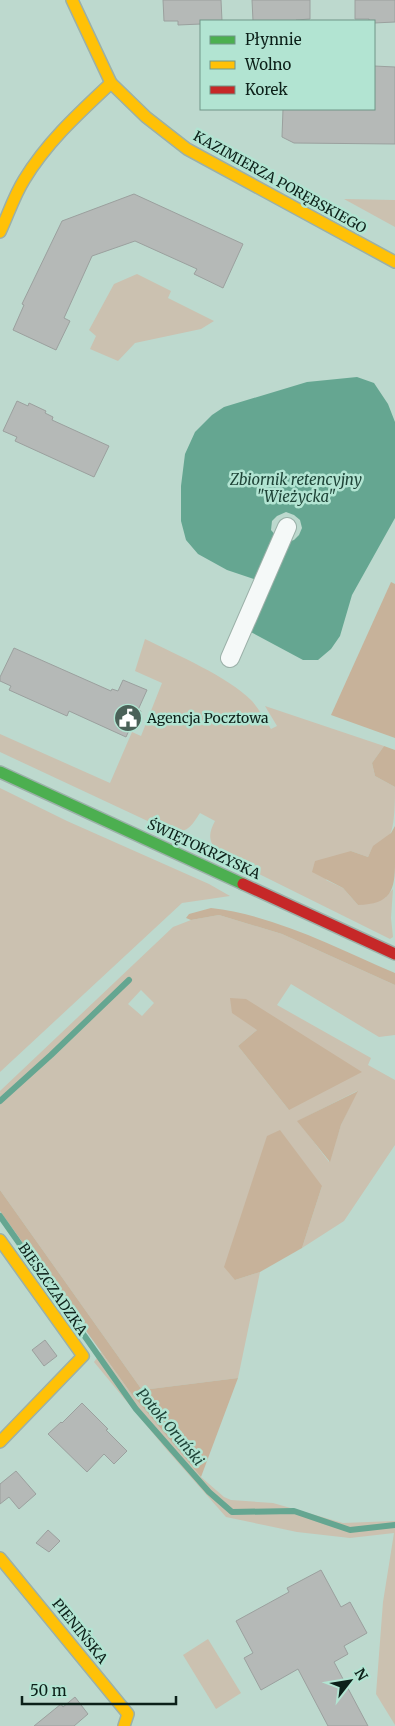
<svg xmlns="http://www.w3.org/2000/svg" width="395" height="1726" font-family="Merriweather,serif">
  <rect width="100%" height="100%" fill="#bdd9ce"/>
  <g fill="#cbc1b0" fill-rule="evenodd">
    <polygon points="344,199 395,200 395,227"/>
    <polygon points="137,274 171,291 168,298 214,321 201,329 135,343 118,361 90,349 96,336 89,330 114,284"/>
    <path d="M145,639C177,655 227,676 252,701C259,709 265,720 271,729L277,726L265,706L384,746L372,763L375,776L395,787C395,798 395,826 390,834C379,845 376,841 368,857L351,851L326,880L343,888L358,905L385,898L393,889L391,918L393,937L390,939L386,937L221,855C209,843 207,836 215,821L200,813C190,828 188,833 169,831L0,752V734L110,783L132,732L141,736L162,683L135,671Z"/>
    <polygon points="0,788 67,821 209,884 230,896 182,903 0,1072"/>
    <path d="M219,915L282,934L395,985V1035L379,1037L291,984L277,1005L371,1058L368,1065L395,1080V1145L344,1221L302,1248L322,1186L235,1280L260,1272L238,1378L142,1390L0,1190V1091L173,927L191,920ZM141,990L154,1003L142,1016L128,1004ZM257,1030L289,1110L238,1046ZM357,1091L341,1125L329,1162L298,1121Z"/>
    <polygon points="101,1352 130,1392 201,1477 224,1497 231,1500 273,1503 343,1523 395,1521 395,1725 376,1694 383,1602 394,1533 350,1538 297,1532 226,1517 166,1449 94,1362"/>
    <polygon points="208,1639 241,1693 216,1709 183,1655"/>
  </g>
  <g fill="#c7b29a">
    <polygon points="391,582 395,584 395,738 331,715"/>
    <polygon points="384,746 395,750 395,787 375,776 372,763"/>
    <path d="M395,826C395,838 395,850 395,862C395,891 391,904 358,905L343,888L312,872L315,861L351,851L368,857L373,846L391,833Z"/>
    <path d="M211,908C274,915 337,948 395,973V985L282,934L219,915L191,920L186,918L189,914Z"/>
    <polygon points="230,998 246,999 362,1072 289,1110 238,1046 257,1030 232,1013"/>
    <polygon points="358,1091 341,1125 330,1162 297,1121"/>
    <polygon points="280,1130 322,1186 302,1248 260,1272 235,1280 224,1267 267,1136"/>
    <polygon points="0,1190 142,1390 238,1378 201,1477 130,1392 0,1211"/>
  </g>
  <polygon fill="#65a691" points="357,377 374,383 388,404 395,422 395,518 352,595 340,636 331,649 318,660 303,660 249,631 257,580 227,570 198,554 186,540 181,521 181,486 185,454 195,432 212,415 224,407 307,382"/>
  <polygon fill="#bdd9ce" points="286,512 294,515 300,520 302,528 299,535 294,540 285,543 276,536 271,530 272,521 277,516"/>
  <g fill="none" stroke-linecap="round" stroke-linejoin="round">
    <g stroke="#65a691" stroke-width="6">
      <polyline points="0,1101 51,1055 129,980"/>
      <polyline points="0,1216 136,1409 209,1492 232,1512 294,1511 350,1530 395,1525"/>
    </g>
  </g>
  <g fill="#b5b9b7" stroke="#9ba09e">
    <polygon points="163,0 221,0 222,21 201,21 201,24 178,25 178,21 164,21"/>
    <polygon points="252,0 310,0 310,19 296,20 296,21 253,21"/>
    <polygon points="355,0 395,0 395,22 374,23 374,21 369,21 369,19 355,19"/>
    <polygon points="374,66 395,67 395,144 294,143 282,137 283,109 374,109"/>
    <polygon points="134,194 243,244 223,288 194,274 197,269 135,241 92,256 64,318 70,321 56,350 13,330 24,305 22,304 62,221"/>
    <polygon points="17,401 28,406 29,403 46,411 45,413 53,417 52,420 109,446 94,477 15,441 17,437 3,431"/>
    <polygon points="14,648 111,691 112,689 118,691 123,680 147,690 138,710 141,711 135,725 132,724 126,737 69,711 67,716 9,690 11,686 0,681 0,677"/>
    <polygon points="45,1340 57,1356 44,1366 32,1350"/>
    <polygon points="82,1403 108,1429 106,1430 127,1451 114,1464 104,1454 87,1472 48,1434 61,1422 62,1423"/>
    <polygon points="16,1471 36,1494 19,1509 9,1497 0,1504 0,1484"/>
    <polygon points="48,1530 60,1541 49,1552 36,1543"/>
    <polygon points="321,1570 341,1607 350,1602 367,1633 344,1646 348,1654 334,1662 368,1726 328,1726 298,1669 261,1690 244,1658 253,1653 236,1621 289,1592 287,1588"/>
    <polygon points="75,1697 88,1714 74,1726 34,1726 61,1704 63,1707"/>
  </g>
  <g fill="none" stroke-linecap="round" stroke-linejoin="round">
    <g stroke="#9bb0a8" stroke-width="20">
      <polyline id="street" points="230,658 287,527"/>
    </g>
    <g stroke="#9bb0a8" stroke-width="14">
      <polyline id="fast" points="0,772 243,884"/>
    </g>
    <g stroke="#9bb0a8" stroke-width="14">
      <g id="slow">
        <polyline points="72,0 111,83 146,117 187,149 395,262"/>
        <path d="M0,232C8,215 14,196 24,180C47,142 79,113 111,83"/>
        <polyline points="0,1240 83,1356 0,1442"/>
        <polyline points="0,1558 128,1714 124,1726"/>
      </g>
    </g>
    <g stroke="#9bb0a8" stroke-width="14">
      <polyline id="jam" points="243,884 395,954"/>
    </g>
    <use href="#street" stroke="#f5f9f8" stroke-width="18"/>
    <use href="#fast" stroke="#4caf50" stroke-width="11"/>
    <use href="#slow" stroke="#ffc107" stroke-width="11"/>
    <use href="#jam" stroke="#c62828" stroke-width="11"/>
  </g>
  <defs>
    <g id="civic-disc" transform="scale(1.4375)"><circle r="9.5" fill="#4a6158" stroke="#b2e4d2"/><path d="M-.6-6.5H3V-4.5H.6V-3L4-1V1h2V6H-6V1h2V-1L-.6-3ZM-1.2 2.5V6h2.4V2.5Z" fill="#fff"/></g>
  </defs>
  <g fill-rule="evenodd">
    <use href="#civic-disc" x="128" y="718"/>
  </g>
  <g text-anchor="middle" stroke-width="5" stroke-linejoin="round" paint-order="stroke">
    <g font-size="14" fill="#0c2019" stroke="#b2e4d2">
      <text transform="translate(280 182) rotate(29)" y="5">KAZIMIERZA PORĘBSKIEGO</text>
      <text transform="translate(204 849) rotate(25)" y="5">ŚWIĘTOKRZYSKA</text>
      <text transform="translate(53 1289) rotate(55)" y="5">BIESZCZADZKA</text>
      <text transform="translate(80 1631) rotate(51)" y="5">PIENIŃSKA</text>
    </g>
    <g font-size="14" fill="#0c2019" stroke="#b2e4d2" text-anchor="start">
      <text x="147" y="723">Agencja Pocztowa</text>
    </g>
    <g font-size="15" font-style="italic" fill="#1e4337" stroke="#b2e4d2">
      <text x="296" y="485">Zbiornik retencyjny<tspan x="296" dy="17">"Wieżycka"</tspan></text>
      <text transform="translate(170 1427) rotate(50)" y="5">Potok Oruński</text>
    </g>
  </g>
  <rect x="200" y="20" width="175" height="90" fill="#b2e4d2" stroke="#709688"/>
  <rect x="210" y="36" width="25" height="8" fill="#4caf50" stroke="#709688"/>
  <text x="245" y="45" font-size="15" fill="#0c2019">Płynnie</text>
  <rect x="210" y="61" width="25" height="8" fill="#ffc107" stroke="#709688"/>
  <text x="245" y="70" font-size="15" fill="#0c2019">Wolno</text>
  <rect x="210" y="86" width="25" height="8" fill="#c62828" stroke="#709688"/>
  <text x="245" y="95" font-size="15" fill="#0c2019">Korek</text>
  <g transform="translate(350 1681) rotate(59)" stroke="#b2e4d2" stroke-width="4" paint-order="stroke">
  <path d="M0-4L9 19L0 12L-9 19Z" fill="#0c2019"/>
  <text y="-8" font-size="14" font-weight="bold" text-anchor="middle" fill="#0c2019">N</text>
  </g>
  <path d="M22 1696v8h154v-8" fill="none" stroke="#0c2019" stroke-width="2.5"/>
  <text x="30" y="1696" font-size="15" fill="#0c2019" stroke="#b2e4d2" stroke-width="4" paint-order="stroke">50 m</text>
</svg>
